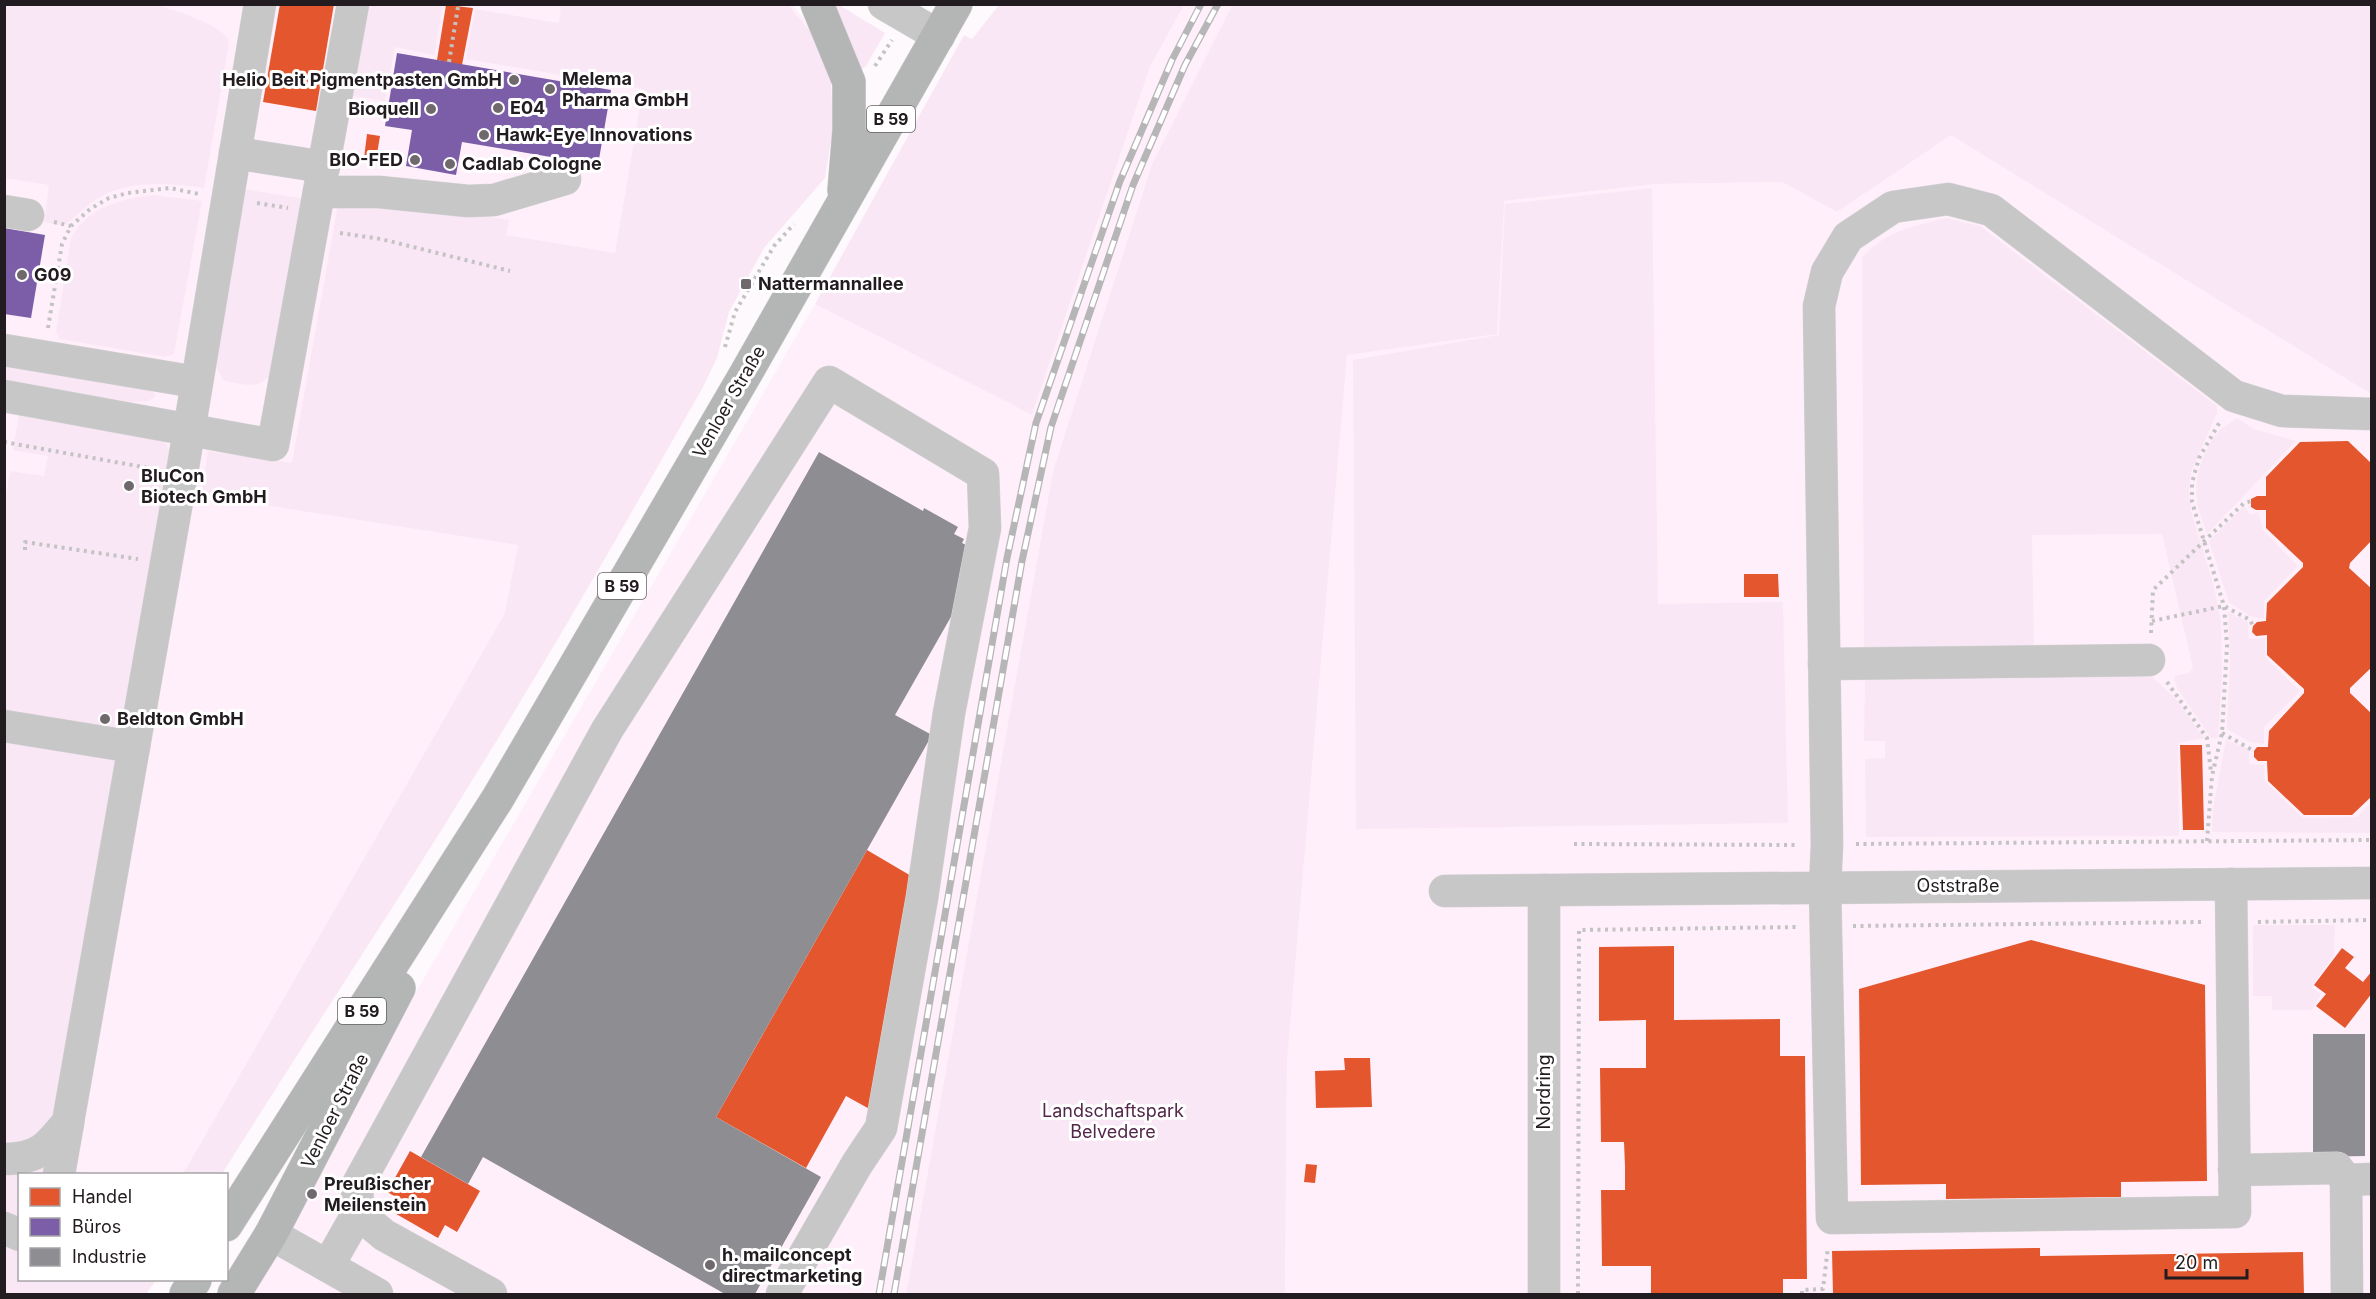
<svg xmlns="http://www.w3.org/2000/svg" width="2376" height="1299" font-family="Inter,sans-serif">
  <rect width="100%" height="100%" fill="#fef9fc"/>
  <g fill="#ffeffa">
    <polygon points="5,5 792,5 803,18 821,46 199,1174 20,1174 20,1280 5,1294"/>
    <polygon points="1184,5 1232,5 1152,164 1053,471 906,1294 250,1294 308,1178 815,304 1032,415 1150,67"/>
    <polygon points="1951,134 2371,394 2371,1294 1285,1294 1287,1063 1347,354 1497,333 1503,201 1657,184 1782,182 1837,212"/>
  </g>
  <g fill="#fae7f5">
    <path d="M4,5H154C170,7 215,24 225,35C227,37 229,42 229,44L204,188C168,183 127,179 95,200C84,208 74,218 63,226L44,222L49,185L5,178Z"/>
    <polygon points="367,5 443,5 434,55 395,47 385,101 353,96"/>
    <path d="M561,5H788L814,36L831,80L833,128L825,178L764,248L729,312L717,358L703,387C630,516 556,645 478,771C395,907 306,1039 222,1174H183L505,613L518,545L201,495L208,451L292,463L338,204L422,206L509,220L506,235L615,253L643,89L466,59L475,9L559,23Z"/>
    <polygon points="829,5 839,5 885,33 866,66 859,71"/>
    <polygon points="999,5 1184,5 1150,67 1032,415 815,304 964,35 972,39"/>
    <polygon points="1232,5 2371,5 2371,394 1951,135 1837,212 1782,182 1657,184 1504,201 1497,334 1347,355 1287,1063 1285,1294 906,1294 1053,471 1152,164"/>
    <polygon points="1652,188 1658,604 1783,602 1788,823 1356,829 1353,360 1499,335 1505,204"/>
    <path d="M244,189L305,199L273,372C258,391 245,384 224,381L214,363Z"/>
    <path d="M153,195L202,201L174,354L165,357L60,339L56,332L71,238C88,207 120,199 153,195Z"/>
    <path d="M1946,218L1980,226L2217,406V413L2191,472L2189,490L2191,511L2214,586L2221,622L2222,677L2218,738H2211L2177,688L2174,676L2189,673L2193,668L2162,534L2032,535L2034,649L1864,651L1862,258C1886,230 1912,227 1946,218Z"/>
    <polygon points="4,359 149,387 156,396 148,401 129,402 5,380"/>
    <polygon points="19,414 164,440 171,454 122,738 5,719 5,502 10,471 44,476 48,456 13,450"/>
    <path d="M2237,418L2254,429L2296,441L2207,534C2204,525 2200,516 2198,507C2192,482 2203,447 2221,429C2226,425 2232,422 2237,418Z"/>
    <polygon points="2244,506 2251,515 2258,512 2263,530 2298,566 2264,601 2264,619 2250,616 2229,602 2209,541"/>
    <polygon points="2228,612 2248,622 2249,639 2265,638 2265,657 2300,691 2264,727 2264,744 2250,742 2227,729 2230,662"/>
    <polygon points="2147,672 2176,699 2204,738 2178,743 2179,836 1866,837 1865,759 1885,758 1885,741 1864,741 1865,679 2008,679"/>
    <polygon points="4,737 119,755 54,1119 28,1145 5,1141"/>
    <polygon points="2226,740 2249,749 2249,764 2264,765 2265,781 2303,818 2357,817 2371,803 2371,833 2212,832 2213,808"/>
    <polygon points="2253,925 2335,925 2334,955 2311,987 2321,994 2312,1010 2272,1010 2272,996 2253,996"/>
    <polygon points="43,1164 93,1174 20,1174 20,1280 156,1280 146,1294 5,1294 4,1171"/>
  </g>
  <g fill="#e4572e">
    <polygon points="280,4 334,4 316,111 263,102"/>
    <polygon points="446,5 473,8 462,65 437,60"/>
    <polygon points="367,134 380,136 376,160 364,158"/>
    <polygon points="2348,441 2372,464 2372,540 2350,563 2349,568 2372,589 2372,667 2350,688 2350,693 2372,714 2372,796 2352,815 2304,815 2268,781 2267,761 2258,761 2254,757 2254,751 2257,747 2268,747 2269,731 2304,693 2304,689 2267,655 2267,635 2256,636 2252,632 2253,626 2257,622 2266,621 2267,603 2303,567 2303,563 2266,528 2266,510 2256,510 2251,507 2251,499 2257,496 2266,496 2266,477 2300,442"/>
    <polygon points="1744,574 1778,574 1779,597 1744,597"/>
    <polygon points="2180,745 2202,745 2204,830 2183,830"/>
    <polygon points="867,850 918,880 875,1112 846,1096 806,1168 716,1117"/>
    <polygon points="2031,940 2205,985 2207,1181 2121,1182 2121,1197 1946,1199 1946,1184 1861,1185 1859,989"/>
    <polygon points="1674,946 1674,1020 1780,1019 1780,1056 1805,1056 1807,1279 1783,1279 1783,1294 1651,1294 1651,1266 1602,1266 1601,1190 1625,1190 1625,1166 1624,1142 1601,1142 1600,1068 1646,1068 1646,1020 1599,1021 1599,947"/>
    <polygon points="2342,948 2354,957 2345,968 2363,982 2372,971 2372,993 2345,1028 2316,1006 2326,994 2314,985"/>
    <polygon points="1344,1058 1370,1058 1372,1107 1316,1108 1315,1071 1345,1070"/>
    <polygon points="410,1151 480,1191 457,1232 445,1225 438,1238 391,1211 398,1198 387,1192"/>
    <polygon points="1306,1164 1317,1165 1315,1183 1304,1182"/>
    <polygon points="2040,1248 2040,1256 2303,1252 2304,1294 1833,1294 1832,1251"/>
  </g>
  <g fill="#7b5ea7">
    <polygon points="397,53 611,90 598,165 462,142 456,175 406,166 412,130 385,126"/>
    <polygon points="4,228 45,235 31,318 4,314"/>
  </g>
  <g fill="#8d8d92">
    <polygon points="819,452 923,511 924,508 958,527 954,534 964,539 962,543 968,546 956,608 895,715 932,735 716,1117 821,1177 755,1294 725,1294 483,1157 468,1184 421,1157"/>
    <polygon points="2313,1034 2365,1034 2365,1156 2313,1157"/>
  </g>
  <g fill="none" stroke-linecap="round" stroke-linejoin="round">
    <g stroke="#dad6d9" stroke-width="33">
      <g id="minor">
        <polyline points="884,4 939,36"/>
        <polyline points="235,153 324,167"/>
        <polyline points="319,192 379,192 468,201 494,200 565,179"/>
        <polyline points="4,211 28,215"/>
        <polyline points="4,350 196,382"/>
        <polyline points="4,396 273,445 353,4"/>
        <polyline points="1824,664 2149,660"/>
        <polyline points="4,726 134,747"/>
        <polyline points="2231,884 2235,1212 1832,1218 1825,887 1827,845 1819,306 1827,272 1848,237 1893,207 1948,199 1991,210 2234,396 2282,411 2372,414"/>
        <polyline points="1544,890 1544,1294"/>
        <polyline points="1445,891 2372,883"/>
        <path d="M4,1159C39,1159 48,1147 68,1122L182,473L260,4"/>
        <polyline points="2234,1170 2337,1168 2346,1180"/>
        <polyline points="59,1174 68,1123"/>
        <polyline points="4,1228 20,1235"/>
        <polyline points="271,1234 377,1294"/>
        <polyline points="328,1266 358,1213"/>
        <polyline points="491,1294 384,1235 358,1213 357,1186 607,730 829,382 983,474 985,528 949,713 922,898 881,1128 857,1164 782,1294"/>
        <polyline points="2347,1294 2346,1180 2372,1179"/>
      </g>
    </g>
    <g stroke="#dad6d9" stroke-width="34">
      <g id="major">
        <polyline points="817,4 849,82 849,130 844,190"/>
        <polyline points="226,1225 498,798 745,375 956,4"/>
        <polyline points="186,1294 195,1280"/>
        <polyline points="234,1294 271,1234 399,988"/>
      </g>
    </g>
    <g stroke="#c4c3c4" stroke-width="4" stroke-dasharray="3 4.5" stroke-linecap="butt">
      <polyline points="449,62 458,7"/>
      <polyline points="875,66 892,40"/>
      <polyline points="257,203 288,208"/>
      <polyline points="54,222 71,226"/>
      <polyline points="340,233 381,239 510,271"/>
      <polyline points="48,328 62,244 71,226 90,209 109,198 128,193 170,188 199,194"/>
      <polyline points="725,347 735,312 774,246 794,224"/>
      <polyline points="4,442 154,469"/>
      <polyline points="25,550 25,542 138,559"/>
      <polyline points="2152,621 2224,606 2250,620 2253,626"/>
      <polyline points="2151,633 2153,590 2244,503 2252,501"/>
      <polyline points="2167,682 2207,738 2211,772"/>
      <polyline points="2222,733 2254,751"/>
      <polyline points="2207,841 2212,776 2222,733 2227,646 2224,606 2192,502 2192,483 2199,458 2221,420"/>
      <polyline points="1574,844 1798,845"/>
      <polyline points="1856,844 2372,840"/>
      <polyline points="2258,922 2372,920"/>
      <polyline points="1853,926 2203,922"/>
      <polyline points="1578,1294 1579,930 1798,927"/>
      <polyline points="1802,1294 1802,1290 1823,1289 1828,1247"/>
    </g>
    <use href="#minor" stroke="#c6c7c6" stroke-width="32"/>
    <use href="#major" stroke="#b3b6b5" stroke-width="33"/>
    <g stroke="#b7b6b6" stroke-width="7">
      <g id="rail">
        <polyline points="879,1294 1007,558 1036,423 1120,181 1172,60 1201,4"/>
        <polyline points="894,1294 1022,561 1051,427 1133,185 1185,65 1218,4"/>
      </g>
    </g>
    <use href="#rail" stroke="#fff" stroke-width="4.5" stroke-dasharray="14" stroke-linecap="butt"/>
  </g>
  <g fill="#6f696d" stroke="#fff" stroke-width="2">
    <circle cx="514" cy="80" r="6"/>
    <circle cx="550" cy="89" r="6"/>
    <circle cx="498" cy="108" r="6"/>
    <circle cx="431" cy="109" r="6"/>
    <circle cx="484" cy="135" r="6"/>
    <circle cx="415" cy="160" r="6"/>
    <circle cx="450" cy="164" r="6"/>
    <circle cx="22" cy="275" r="6"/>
    <rect x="740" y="278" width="12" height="12" rx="3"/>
    <circle cx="129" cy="486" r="6"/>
    <circle cx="105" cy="719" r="6"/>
    <circle cx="312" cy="1194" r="6"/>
    <circle cx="710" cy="1265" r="6"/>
  </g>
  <g text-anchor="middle" stroke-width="6" stroke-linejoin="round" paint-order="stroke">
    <g fill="#fff" stroke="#646063" stroke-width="1.5">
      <rect x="867" y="106" width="48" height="26" rx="4.5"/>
      <rect x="598" y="573" width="48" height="26" rx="4.5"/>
      <rect x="338" y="998" width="48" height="26" rx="4.5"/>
    </g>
    <g font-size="16" font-weight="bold" fill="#221c20">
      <text x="891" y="125">B 59</text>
      <text x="622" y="592">B 59</text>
      <text x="362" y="1017">B 59</text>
    </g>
    <g font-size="18" font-weight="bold" fill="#221c20" stroke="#fff" text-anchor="start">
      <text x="562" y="85">Melema<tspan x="562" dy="21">Pharma GmbH</tspan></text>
      <text x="502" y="86" text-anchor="end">Helio Beit Pigmentpasten GmbH</text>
      <text x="510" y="114">E04</text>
      <text x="419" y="115" text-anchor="end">Bioquell</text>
      <text x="496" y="141">Hawk-Eye Innovations</text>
      <text x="403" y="166" text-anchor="end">BIO-FED</text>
      <text x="462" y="170">Cadlab Cologne</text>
      <text x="34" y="281">G09</text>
      <text x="758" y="290">Nattermannallee</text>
      <text x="141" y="482">BluCon<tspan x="141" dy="21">Biotech GmbH</tspan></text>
      <text x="117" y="725">Beldton GmbH</text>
      <text x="324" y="1190">Preußischer<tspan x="324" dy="21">Meilenstein</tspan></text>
      <text x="722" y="1261">h. mailconcept<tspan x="722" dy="21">directmarketing</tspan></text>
    </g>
    <g font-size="18" fill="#221c20" stroke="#fff">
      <text transform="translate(729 402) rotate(-60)" y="6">Venloer Straße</text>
      <text x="1958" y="892">Oststraße</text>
      <text transform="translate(1544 1092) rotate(-90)" y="6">Nordring</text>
      <text transform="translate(335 1111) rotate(-63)" y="6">Venloer Straße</text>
    </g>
    <g font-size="18" fill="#53274a" stroke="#fff">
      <text x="1113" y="1117">Landschaftspark<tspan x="1113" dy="21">Belvedere</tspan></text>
    </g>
  </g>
  <rect width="2376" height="1299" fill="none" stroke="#221c20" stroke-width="12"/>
  <rect x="18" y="1173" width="210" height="108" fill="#ffffff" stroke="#a7a4a6" stroke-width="1.5"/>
  <rect x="30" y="1188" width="30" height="18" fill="#e4572e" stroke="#a7a4a6" stroke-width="1.5"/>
  <text x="72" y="1203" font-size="18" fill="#221c20">Handel</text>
  <rect x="30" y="1218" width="30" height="18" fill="#7b5ea7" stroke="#a7a4a6" stroke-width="1.5"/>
  <text x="72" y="1233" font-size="18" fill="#221c20">Büros</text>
  <rect x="30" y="1248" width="30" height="18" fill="#8d8d92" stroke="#a7a4a6" stroke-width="1.5"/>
  <text x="72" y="1263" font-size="18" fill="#221c20">Industrie</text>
  <path d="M2166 1269v9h81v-9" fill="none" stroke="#221c20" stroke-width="3"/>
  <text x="2175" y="1269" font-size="18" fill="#221c20" stroke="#ffffff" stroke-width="4.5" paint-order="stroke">20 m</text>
</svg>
